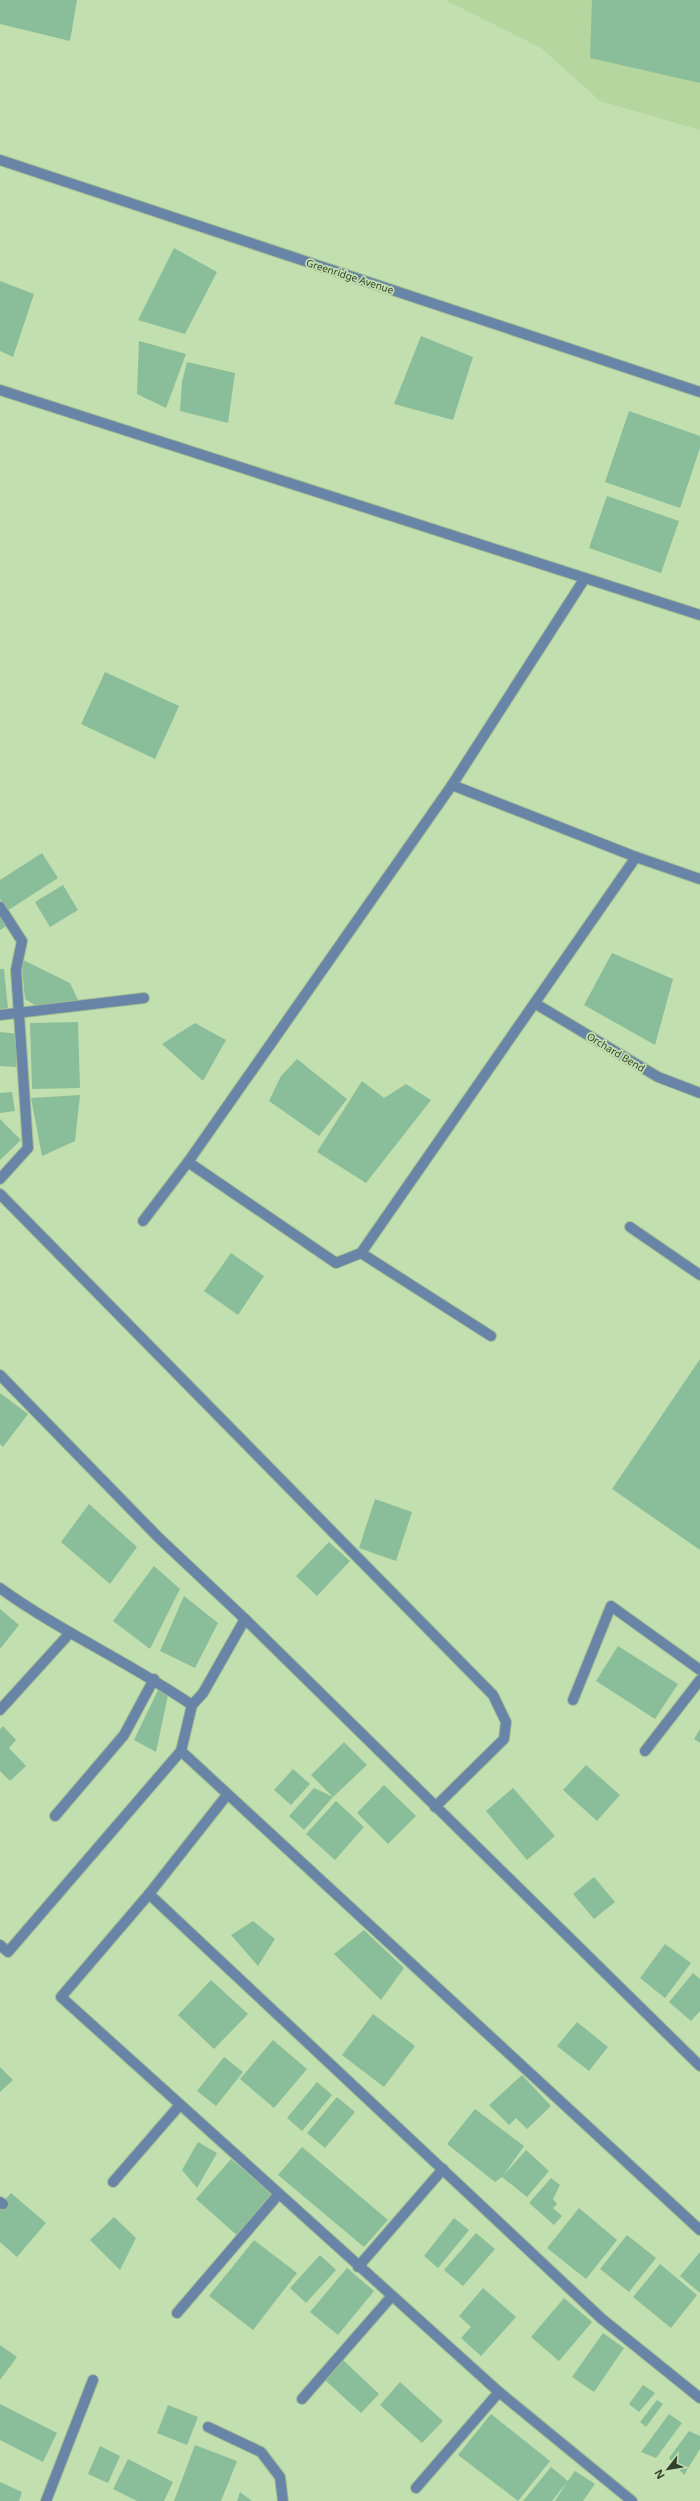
<svg xmlns="http://www.w3.org/2000/svg" width="700" height="2501" font-family="'Noto Sans',sans-serif">
  <rect width="100%" height="100%" fill="#c2e0af"/>
  <polygon fill="#b5d79f" points="445,0 700,0 700,130 600,101 541,48"/>
  <g fill="#8abd99">
    <polygon points="0,0 77,0 70,41 0,24"/>
    <polygon points="592,0 700,0 700,83 590,58"/>
    <polygon points="174,248 217,272 185,334 138,320"/>
    <polygon points="0,281 34,294 13,357 0,351"/>
    <polygon points="421,336 473,357 453,420 394,404"/>
    <polygon points="139,341 186,354 166,408 137,394"/>
    <polygon points="187,362 235,373 228,423 180,411 182,382"/>
    <polygon points="629,411 700,436 700,448 680,508 605,482"/>
    <polygon points="607,496 679,521 661,573 589,548"/>
    <polygon points="105,672 179,706 155,759 81,724"/>
    <polygon points="42,853 58,878 7,911 0,899 0,880"/>
    <polygon points="63,885 78,910 50,927 35,902"/>
    <polygon points="0,913 8,925 0,930"/>
    <polygon points="612,953 673,979 655,1045 584,1005"/>
    <polygon points="21,959 70,983 78,1000 38,1007 25,999"/>
    <polygon points="0,969 4,969 8,1008 0,1009"/>
    <polygon points="78,1022 80,1088 32,1089 30,1023"/>
    <polygon points="195,1023 226,1040 203,1081 162,1044"/>
    <polygon points="0,1032 19,1034 16,1067 0,1066"/>
    <polygon points="297,1059 347,1099 319,1136 269,1101 281,1076"/>
    <polygon points="362,1081 384,1098 406,1084 431,1100 366,1183 317,1152"/>
    <polygon points="12,1092 15,1111 0,1113 0,1093"/>
    <polygon points="80,1095 75,1141 42,1156 31,1098"/>
    <polygon points="0,1119 21,1140 0,1160"/>
    <polygon points="231,1253 264,1276 238,1315 204,1291"/>
    <polygon points="700,1359 700,1550 612,1489"/>
    <polygon points="0,1393 28,1414 3,1447 0,1444"/>
    <polygon points="375,1499 412,1512 396,1561 359,1548"/>
    <polygon points="89,1504 137,1547 110,1584 61,1542"/>
    <polygon points="329,1542 350,1561 317,1596 296,1576"/>
    <polygon points="154,1566 180,1589 150,1649 113,1621"/>
    <polygon points="184,1596 218,1623 195,1668 160,1651"/>
    <polygon points="0,1609 19,1625 0,1649"/>
    <polygon points="618,1646 678,1684 655,1719 596,1681"/>
    <polygon points="158,1690 168,1695 156,1752 134,1740"/>
    <polygon points="3,1726 16,1740 9,1748 26,1766 10,1781 0,1771 0,1729"/>
    <polygon points="700,1729 700,1743 694,1739"/>
    <polygon points="344,1742 367,1765 333,1797 304,1830 289,1816 314,1788 333,1797 311,1775"/>
    <polygon points="586,1765 620,1795 597,1821 563,1790"/>
    <polygon points="293,1769 310,1784 291,1805 274,1790"/>
    <polygon points="384,1785 416,1816 388,1844 357,1813"/>
    <polygon points="513,1788 555,1836 527,1860 486,1811"/>
    <polygon points="336,1801 364,1827 335,1860 306,1834"/>
    <polygon points="594,1877 615,1902 594,1919 573,1894"/>
    <polygon points="253,1921 275,1939 258,1966 231,1935"/>
    <polygon points="364,1930 404,1968 381,2000 334,1954"/>
    <polygon points="665,1944 691,1963 665,1998 640,1978"/>
    <polygon points="693,1973 700,1979 700,2011 691,2021 669,2002"/>
    <polygon points="211,1980 248,2014 214,2049 178,2015"/>
    <polygon points="373,2014 415,2046 384,2087 342,2055"/>
    <polygon points="577,2022 608,2047 589,2071 557,2046"/>
    <polygon points="273,2040 307,2069 274,2108 240,2079"/>
    <polygon points="224,2057 243,2072 216,2106 197,2091"/>
    <polygon points="0,2067 13,2080 0,2092"/>
    <polygon points="522,2075 551,2106 527,2129 516,2118 509,2125 489,2105"/>
    <polygon points="317,2082 332,2095 302,2131 287,2118"/>
    <polygon points="337,2097 355,2112 325,2148 307,2133"/>
    <polygon points="475,2109 524,2146 503,2176 526,2150 549,2171 527,2197 502,2177 495,2182 447,2144"/>
    <polygon points="198,2142 217,2153 197,2188 182,2170"/>
    <polygon points="302,2147 388,2220 364,2247 278,2175"/>
    <polygon points="231,2159 275,2196 239,2237 196,2199"/>
    <polygon points="551,2178 560,2185 553,2199 557,2204 553,2208 562,2216 554,2225 529,2203"/>
    <polygon points="11,2193 46,2223 17,2257 0,2242 0,2205"/>
    <polygon points="579,2208 617,2240 586,2279 547,2248"/>
    <polygon points="114,2217 136,2238 120,2270 90,2240"/>
    <polygon points="454,2218 469,2230 438,2268 424,2256"/>
    <polygon points="476,2233 495,2249 463,2286 444,2270"/>
    <polygon points="627,2235 656,2258 629,2292 600,2269"/>
    <polygon points="254,2240 297,2273 253,2330 209,2296"/>
    <polygon points="700,2252 700,2293 680,2276"/>
    <polygon points="320,2255 336,2270 306,2303 290,2288"/>
    <polygon points="660,2264 697,2295 671,2328 633,2297"/>
    <polygon points="347,2268 374,2291 338,2335 310,2312"/>
    <polygon points="483,2288 516,2317 481,2356 461,2338 471,2327 459,2316"/>
    <polygon points="564,2298 592,2322 559,2361 531,2337"/>
    <polygon points="603,2333 624,2348 594,2392 572,2377"/>
    <polygon points="0,2345 17,2357 0,2380"/>
    <polygon points="343,2360 379,2394 361,2413 325,2380"/>
    <polygon points="400,2382 443,2421 422,2443 380,2405"/>
    <polygon points="643,2385 655,2393 639,2412 629,2404"/>
    <polygon points="657,2400 663,2404 646,2427 640,2422"/>
    <polygon points="0,2404 57,2433 43,2462 0,2440"/>
    <polygon points="168,2405 198,2417 187,2445 157,2433"/>
    <polygon points="491,2414 550,2461 518,2501 458,2455"/>
    <polygon points="669,2414 682,2423 656,2458 641,2452"/>
    <polygon points="689,2431 700,2436 700,2449 684,2475 669,2458"/>
    <polygon points="195,2445 237,2461 221,2501 174,2501"/>
    <polygon points="100,2446 120,2456 108,2483 88,2474"/>
    <polygon points="128,2459 173,2482 164,2501 137,2501 113,2489"/>
    <polygon points="551,2467 568,2481 575,2471 595,2484 583,2501 555,2501 567,2482 552,2501 523,2501"/>
    <polygon points="0,2482 22,2492 19,2501 0,2501"/>
    <polygon points="240,2492 252,2501 237,2501"/>
  </g>
  <g fill="none" stroke-linecap="round" stroke-linejoin="round">
    <g stroke="#a3bd92" stroke-width="12">
      <g id="minor">
        <polyline points="0,160 700,392"/>
        <polyline points="0,390 700,615"/>
        <polyline points="452,785 636,857 700,879"/>
        <polyline points="0,907 22,941 16,970 28,1148 0,1179"/>
        <polyline points="536,1004 658,1077 700,1093"/>
        <polyline points="0,1015 144,998"/>
        <polyline points="188,1162 336,1263 361,1253 491,1336"/>
        <polyline points="0,1194 493,1695 506,1722 504,1739 435,1807"/>
        <polyline points="143,1221 188,1162 452,785 585,578"/>
        <polyline points="630,1227 700,1275"/>
        <polyline points="361,1253 636,857"/>
        <polyline points="0,1375 158,1537 245,1619 700,2066"/>
        <path d="M0,1588C61,1632 129,1662 192,1705"/>
        <polyline points="573,1700 611,1606 700,1670"/>
        <polyline points="0,1710 69,1634"/>
        <polyline points="181,1751 700,2230"/>
        <polyline points="645,1751 700,1680"/>
        <polyline points="227,1795 149,1894 61,1997 499,2392 632,2501"/>
        <polyline points="55,1816 124,1735 154,1679"/>
        <polyline points="149,1894 602,2319 700,2398"/>
        <polyline points="0,1945 8,1952 181,1751 192,1705 203,1693 245,1619"/>
        <polyline points="113,2182 179,2106"/>
        <polyline points="0,2202 3,2204"/>
        <polyline points="358,2267 443,2169"/>
        <polyline points="177,2313 278,2195"/>
        <polyline points="302,2399 391,2297"/>
        <polyline points="208,2427 261,2452 280,2477 283,2501"/>
        <polyline points="416,2488 499,2392"/>
        <polyline points="46,2501 93,2380"/>
      </g>
    </g>
    <use href="#minor" stroke="#6885a8" stroke-width="10"/>
  </g>
  <g text-anchor="middle" stroke-width="3.5" stroke-linejoin="round" paint-order="stroke">
    <g font-size="10" fill="#333f2b" stroke="#c2e0af">
      <text transform="translate(350 276) rotate(18)" y="4">Greenridge Avenue</text>
      <text transform="translate(616 1052) rotate(31)" y="4">Orchard Bend</text>
    </g>
  </g>
  <g transform="translate(668 2469) rotate(239)" stroke="#c2e0af" stroke-width="3" paint-order="stroke">
  <path d="M0-3L7 15L0 10L-7 15Z" fill="#333f2b"/>
  <text y="-6" font-size="11" font-weight="bold" text-anchor="middle" fill="#333f2b">N</text>
  </g>
</svg>
